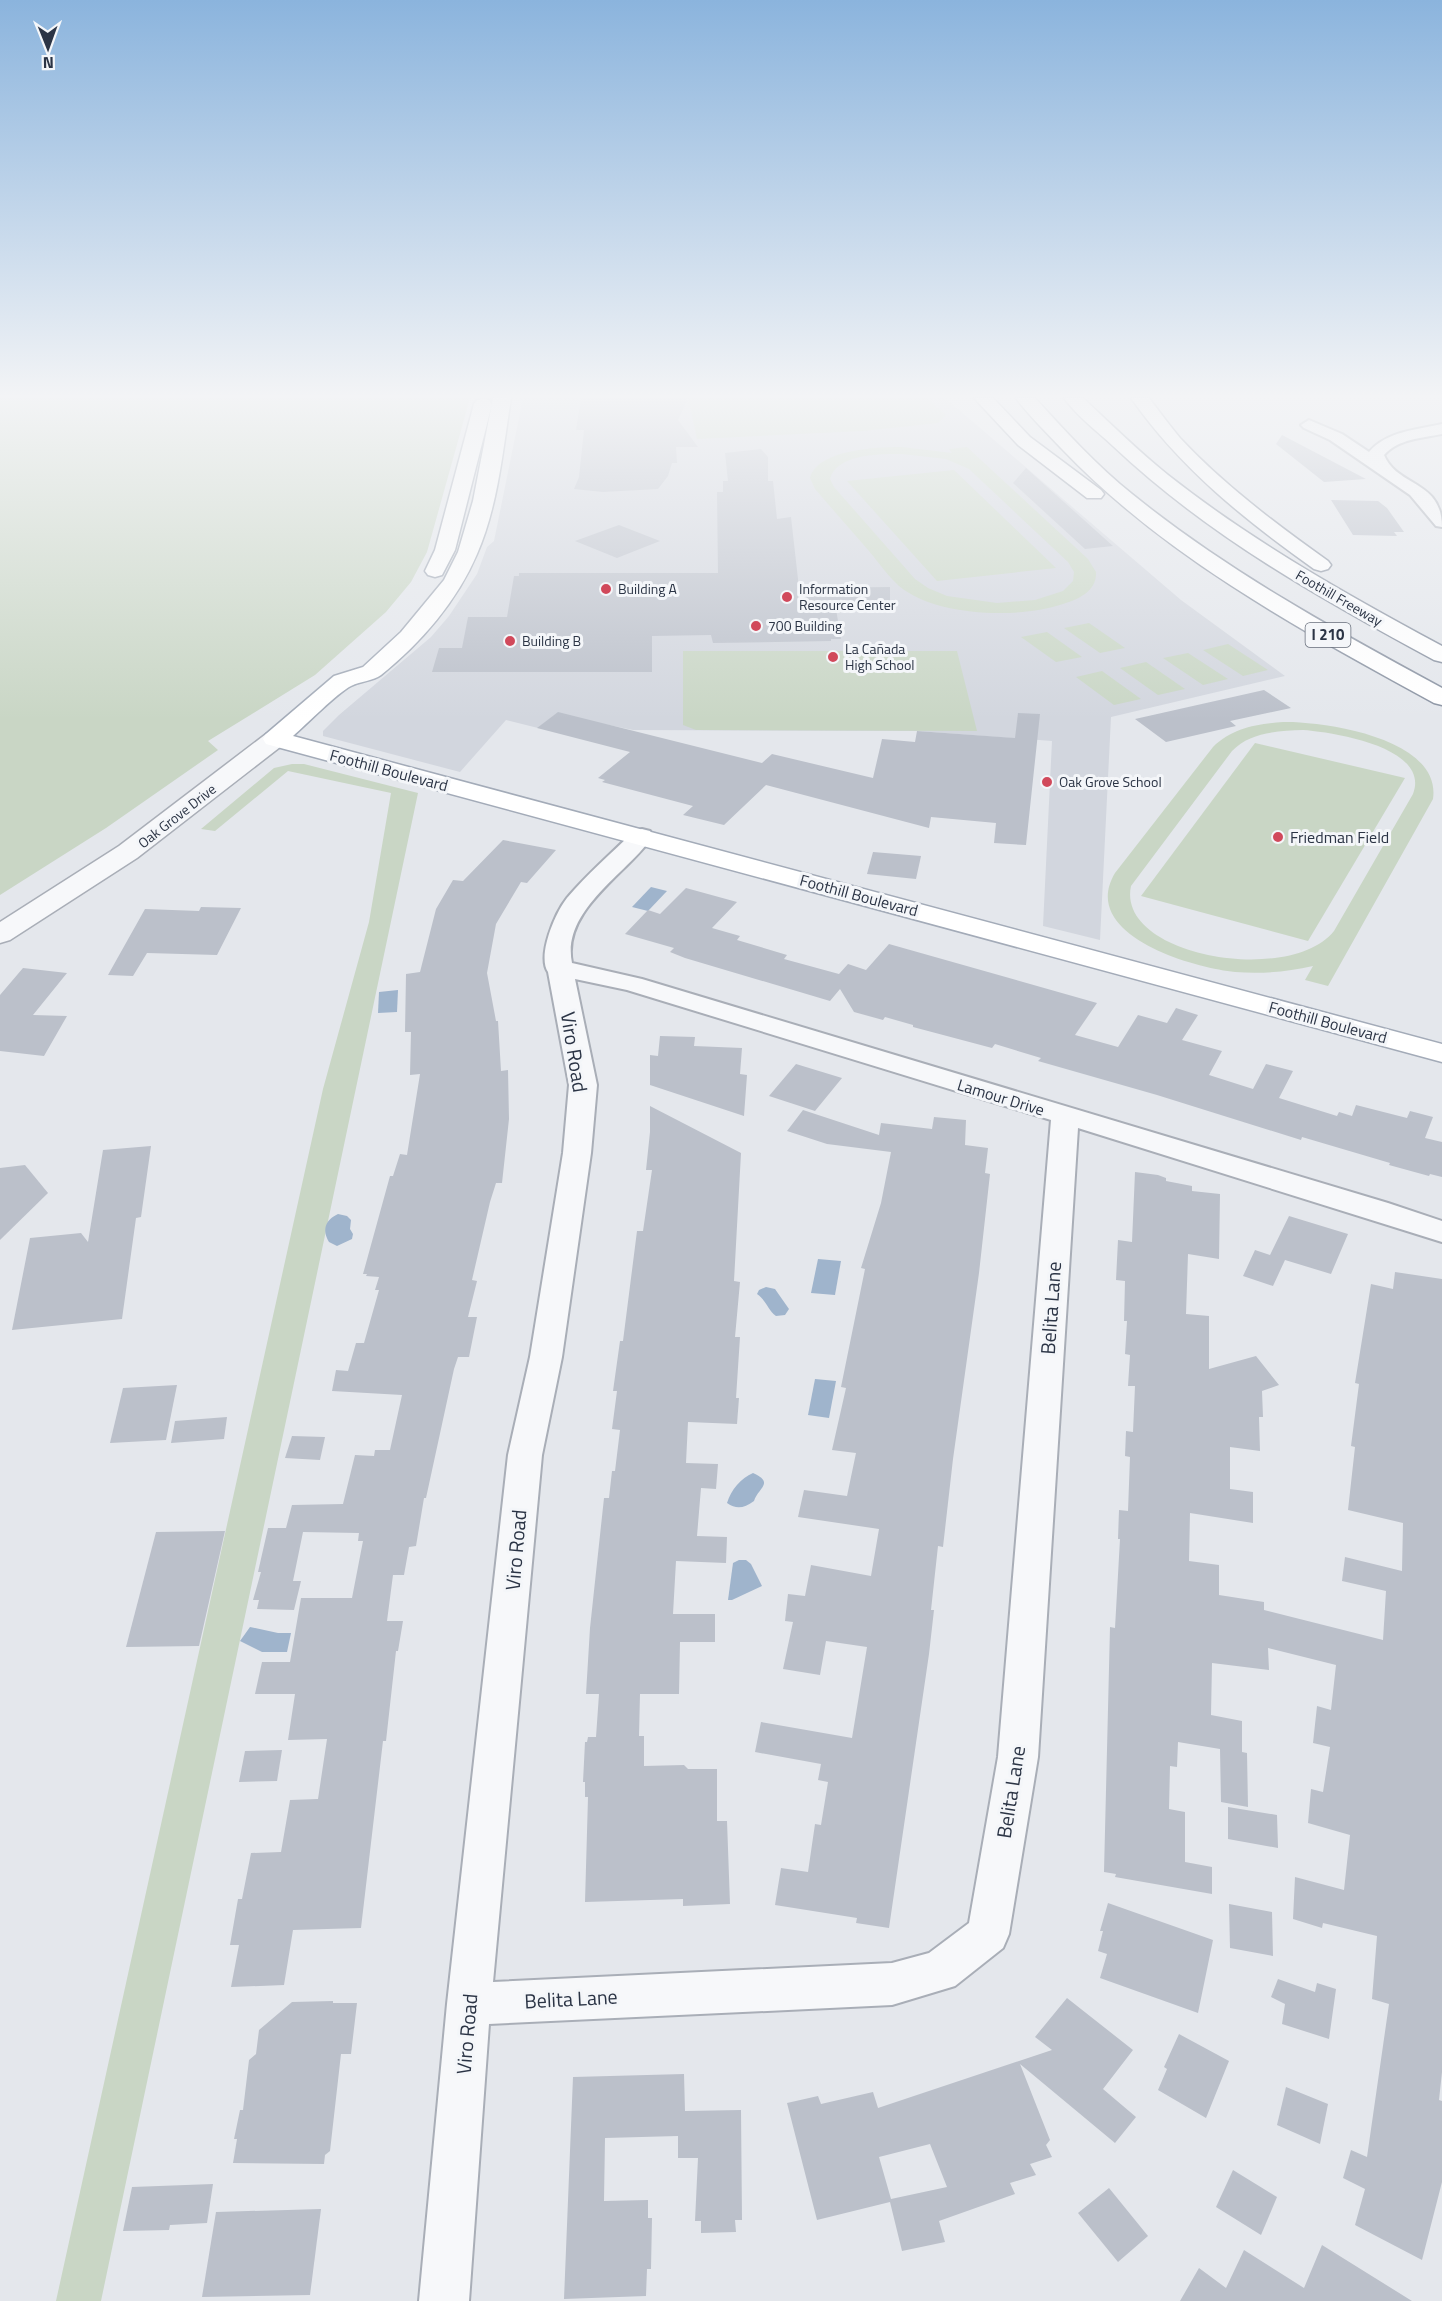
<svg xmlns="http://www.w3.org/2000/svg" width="1442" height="2301" font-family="'Titillium Web',sans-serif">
  <rect width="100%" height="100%" fill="#e4e7ec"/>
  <polygon fill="#d2d6de" points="520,398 945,398 1181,600 1285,676 1111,717 1100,940 1043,926 1052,741 917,731 633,730 556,714 538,728 506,720 460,772 323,736 323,731 339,715 431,637 449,616 477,574 487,547 494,541 522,403"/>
  <g fill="#c9d6c5" fill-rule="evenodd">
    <polygon points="0,398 470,398 427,552 411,582 386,612 315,675 208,741 218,750 106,828 0,895"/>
    <polygon points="688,398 927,398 946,415 938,423 863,431 697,439"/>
    <path d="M902,447L952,453L949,449L967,447L1088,559L1096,572C1097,591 1079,599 1063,604C1020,619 936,617 899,586C888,576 879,563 869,551C851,530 833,510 815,489L810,478C818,449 878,447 902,447ZM902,454L946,459L969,469L1068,562L1074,572L1073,581L1063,591L1035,600L997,603L947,596L928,588L915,579L834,487L830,479C837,453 882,454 902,454Z"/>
    <polygon points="954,470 1056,568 937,581 847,481"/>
    <polygon points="1089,623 1125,648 1100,653 1064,628"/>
    <polygon points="1047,632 1082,657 1056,662 1021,637"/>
    <polygon points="1228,644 1268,670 1243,676 1203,650"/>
    <polygon points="683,651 957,651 977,731 696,730 683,725"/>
    <polygon points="1188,653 1228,679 1203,685 1163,658"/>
    <polygon points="1146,662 1185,689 1158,695 1120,668"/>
    <polygon points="1102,671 1141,699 1114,705 1076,677"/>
    <path d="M1283,722C1320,721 1442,737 1433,799L1328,986L1305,980L1313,966C1287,972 1262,974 1235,972C1193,968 1078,935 1115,873L1213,747C1232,728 1257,724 1283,722ZM1303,730C1332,732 1431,747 1413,794L1334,931C1290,986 1116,956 1131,886L1232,751C1250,732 1278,731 1303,730Z"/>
    <polygon points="1255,743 1405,778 1308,941 1141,896"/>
    <polygon points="292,764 304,764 418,793 101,2301 56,2301 323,1089 369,922 391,793 288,771 215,831 201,829 274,768"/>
  </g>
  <g fill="#9fb4cc">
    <polygon points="651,887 667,891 648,911 632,907"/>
    <polygon points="398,990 397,1012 378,1013 379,992"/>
    <path d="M338,1214L347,1216L351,1220L350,1229L353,1234L352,1239L337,1246L329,1242C322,1230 325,1220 338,1214Z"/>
    <polygon points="818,1259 841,1261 835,1295 811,1293"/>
    <path d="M766,1287L775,1289L789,1309L785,1315L776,1316C768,1310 766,1300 757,1294L759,1290Z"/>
    <polygon points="815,1379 836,1381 829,1418 808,1415"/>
    <path d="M753,1473C775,1483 758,1488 754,1501C744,1508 737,1510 727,1503C731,1490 741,1478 753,1473Z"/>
    <polygon points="739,1560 746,1560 751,1564 762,1586 732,1600 728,1600 733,1563"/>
    <polygon points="250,1627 278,1633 291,1633 287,1652 262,1652 240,1641"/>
  </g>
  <g fill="#bbc0ca" fill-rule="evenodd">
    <polygon points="581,398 688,398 678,420 698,447 676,447 677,463 672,463 668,476 658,489 603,492 574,489 579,477 584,430 576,430"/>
    <polygon points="1282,435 1366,479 1324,482 1276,444"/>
    <polygon points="761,449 768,457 768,481 773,481 777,519 791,517 799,588 890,587 890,603 836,609 841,639 831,639 831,641 713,643 711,635 652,636 652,672 432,672 439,648 462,648 468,617 507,617 514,576 519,576 519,573 718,573 717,492 723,492 723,481 728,481 725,453"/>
    <polygon points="1026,468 1113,546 1085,549 1013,483"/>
    <polygon points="1331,500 1378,501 1387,508 1404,532 1394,532 1397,536 1353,535"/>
    <polygon points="619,525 660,541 617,558 575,541"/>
    <polygon points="1264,690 1291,708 1230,721 1236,726 1166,742 1135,719"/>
    <polygon points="558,712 762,763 772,754 873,778 882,739 915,742 917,731 1015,738 1018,713 1040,714 1026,845 994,843 996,823 931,817 929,828 766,785 724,825 683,815 693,806 602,782 605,780 598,778 630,752 537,728"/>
    <polygon points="503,840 556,850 527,883 521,882 496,924 487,973 496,1021 498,1021 501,1071 508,1070 509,1119 502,1183 496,1183 490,1202 472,1280 477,1281 468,1317 477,1317 469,1357 458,1357 454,1369 426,1498 424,1498 416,1546 409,1547 404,1575 393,1575 387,1621 403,1621 398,1651 396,1651 386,1741 383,1741 361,1928 293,1930 284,1985 231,1987 239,1945 230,1945 238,1899 242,1899 251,1853 281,1852 290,1800 318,1799 327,1739 288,1740 295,1694 255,1694 262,1662 290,1662 301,1598 352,1598 363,1541 358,1541 359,1533 303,1532 293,1581 301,1581 294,1610 257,1609 259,1600 253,1600 261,1572 258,1572 268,1528 286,1528 292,1505 343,1504 355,1455 374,1456 375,1450 390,1450 402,1395 332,1391 336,1370 348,1371 356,1343 364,1343 379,1290 375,1290 379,1277 366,1276 367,1274 363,1274 390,1176 393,1176 400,1154 407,1155 420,1074 410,1075 411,1032 405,1032 406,974 420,972 436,909 453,880 463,881"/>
    <polygon points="873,852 921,856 916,879 867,874"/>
    <polygon points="686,888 737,902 712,928 740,936 737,940 787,955 784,959 839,974 848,964 866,970 889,944 1097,1003 1075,1035 1118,1047 1138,1015 1167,1023 1176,1008 1198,1015 1182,1040 1222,1051 1209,1075 1253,1089 1266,1064 1293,1071 1279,1098 1337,1116 1339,1112 1352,1116 1356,1105 1407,1118 1410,1111 1433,1117 1425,1138 1442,1142 1442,1177 1430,1174 1429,1176 1389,1165 1390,1163 1302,1137 1301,1140 1157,1095 1038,1061 1041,1058 995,1044 992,1048 913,1027 913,1025 885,1017 883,1020 854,1012 840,989 830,1001 685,958 670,952 674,948 625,934 648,910 660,914"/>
    <polygon points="201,907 241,908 217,955 147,953 133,976 108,975 145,909 199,911"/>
    <polygon points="23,968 67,973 33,1015 67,1016 44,1056 0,1051 0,995"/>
    <polygon points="660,1036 695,1037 694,1046 742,1048 740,1074 747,1075 744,1116 650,1085 650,1055 658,1056"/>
    <polygon points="796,1064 842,1078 815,1111 769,1096"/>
    <polygon points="650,1106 741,1153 734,1281 740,1282 735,1337 740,1337 736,1398 739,1398 737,1424 688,1422 686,1463 718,1464 716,1489 701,1488 697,1536 727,1537 726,1563 676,1561 673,1614 715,1614 715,1642 680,1642 679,1694 640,1694 639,1736 644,1736 644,1766 684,1765 688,1769 717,1769 717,1821 727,1821 730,1904 683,1906 683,1899 585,1902 588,1797 585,1797 585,1782 583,1782 585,1742 587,1742 588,1737 596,1737 599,1694 586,1694 590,1628 604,1498 609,1498 612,1471 615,1471 620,1430 612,1429 617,1391 613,1391 620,1341 623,1341 637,1231 643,1231 652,1170 646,1170 650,1132"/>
    <polygon points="803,1110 879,1135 881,1123 932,1129 934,1117 966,1120 965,1145 988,1148 985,1173 990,1174 979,1273 953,1459 943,1547 938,1546 931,1610 934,1610 929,1654 889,1928 856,1923 857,1918 775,1905 781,1868 808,1872 815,1824 821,1825 828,1782 818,1780 821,1764 755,1752 761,1722 852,1738 867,1647 826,1641 820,1675 783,1669 793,1622 785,1621 788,1594 805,1596 811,1565 871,1576 879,1529 798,1517 804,1490 847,1496 856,1453 832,1450 846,1388 841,1387 865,1269 861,1268 881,1203 891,1152 827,1144 787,1131"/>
    <polygon points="151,1146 141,1217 136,1218 122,1319 12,1330 30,1238 81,1233 88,1242 103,1150"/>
    <polygon points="25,1165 48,1193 0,1240 0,1168"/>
    <polygon points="1135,1172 1158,1175 1166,1178 1166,1181 1192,1186 1192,1191 1220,1194 1219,1259 1188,1254 1186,1314 1209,1316 1209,1369 1256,1356 1279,1385 1262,1391 1263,1417 1259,1417 1260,1451 1230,1447 1230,1489 1253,1492 1253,1523 1190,1513 1189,1561 1219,1565 1219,1595 1264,1602 1264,1610 1383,1640 1386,1591 1342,1581 1345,1557 1402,1571 1403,1523 1348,1510 1355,1447 1351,1446 1359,1384 1355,1383 1371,1284 1393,1289 1395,1272 1442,1279 1442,2072 1439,2100 1442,2101 1442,2182 1422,2260 1355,2225 1365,2189 1343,2178 1351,2150 1367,2157 1389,2004 1372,1999 1377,1936 1323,1923 1322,1928 1293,1919 1295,1877 1344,1890 1350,1835 1308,1823 1311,1789 1323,1792 1330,1747 1313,1743 1317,1706 1331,1710 1336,1665 1268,1648 1269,1670 1212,1663 1211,1715 1242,1721 1242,1752 1247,1753 1248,1807 1221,1802 1220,1749 1178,1742 1177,1767 1170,1766 1169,1809 1185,1812 1185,1862 1212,1867 1212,1894 1115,1877 1116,1874 1104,1872 1110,1627 1115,1628 1120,1539 1118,1539 1119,1510 1128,1511 1130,1457 1125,1456 1126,1431 1133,1432 1135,1386 1128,1386 1130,1355 1125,1354 1127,1321 1124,1321 1125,1281 1116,1280 1118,1240 1132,1242"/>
    <polygon points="1289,1216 1348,1234 1331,1274 1285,1260 1273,1286 1243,1276 1255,1250 1270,1255"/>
    <polygon points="177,1385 166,1440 110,1443 123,1388"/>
    <polygon points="227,1417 224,1439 171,1443 175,1421"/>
    <polygon points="292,1436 325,1437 320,1460 285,1458"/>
    <polygon points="225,1531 199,1646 126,1647 156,1532"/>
    <polygon points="282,1750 277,1781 239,1782 245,1751"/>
    <polygon points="1228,1807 1277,1815 1278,1848 1228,1839"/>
    <polygon points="1108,1903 1213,1940 1198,2013 1100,1978 1107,1954 1098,1951 1103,1931 1100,1931"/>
    <polygon points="1229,1904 1272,1912 1273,1956 1230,1948"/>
    <polygon points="1278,1979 1315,1992 1317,1983 1336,1989 1329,2039 1282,2024 1285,2004 1271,1997"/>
    <path d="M1067,1998L1133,2050L1103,2089L1136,2117L1115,2143L1020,2064L1050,2140L1046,2145L1052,2157L1030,2164L1036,2175L1010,2183L1015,2194L939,2221L945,2242L902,2251L890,2202L817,2220L787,2103L818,2096L821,2104L873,2092L878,2108L1052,2050L1035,2037ZM930,2144L947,2187L891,2199L879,2157Z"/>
    <polygon points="333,2001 333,2003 357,2003 351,2054 341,2054 330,2151 325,2155 324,2164 233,2163 237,2139 234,2139 240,2110 243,2110 249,2060 256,2054 259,2030 292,2002"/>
    <polygon points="1179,2034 1229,2061 1206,2118 1158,2090 1167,2069 1164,2067"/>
    <polygon points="684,2074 685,2111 741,2110 742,2220 735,2220 736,2232 701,2233 701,2221 695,2221 698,2158 678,2158 678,2136 605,2138 604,2201 648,2200 648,2218 652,2218 651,2269 647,2269 646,2296 564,2299 573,2077"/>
    <polygon points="1286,2087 1328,2104 1320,2144 1277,2125"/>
    <polygon points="1233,2170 1277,2197 1261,2235 1216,2207"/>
    <polygon points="213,2184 207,2223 170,2225 169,2230 123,2231 132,2187"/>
    <polygon points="1109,2188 1148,2236 1118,2262 1078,2213"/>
    <polygon points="321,2209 310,2295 202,2297 216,2212"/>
    <polygon points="1322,2245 1412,2301 1180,2301 1199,2268 1226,2288 1244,2250 1304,2288"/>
  </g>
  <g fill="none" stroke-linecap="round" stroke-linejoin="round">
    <g stroke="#a9aeb7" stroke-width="4">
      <g id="minor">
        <path d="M1309,420L1342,434L1369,452C1387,431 1416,430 1442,424V434C1422,438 1398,439 1384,455C1397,487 1442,480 1442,527L1436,526L1410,495L1330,440L1304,428L1301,425Z"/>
        <path d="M642,829L650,831L653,836C627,874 561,910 572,963L642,979L1388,1203L1442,1221V1242L1078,1128L1038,1757L1009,1934L1003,1948L955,1986L892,2005L489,2024L469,2301H419L447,2004L508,1455L530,1357L563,1153L569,1085L548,972C537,956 555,913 567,898C587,874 612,853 634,831ZM575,979L627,990L1051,1120L998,1757L969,1923L929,1953L892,1963L493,1982L542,1455L562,1357L591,1153L597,1085Z"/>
      </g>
    </g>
    <g stroke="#a9aeb7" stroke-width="3">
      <polygon id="tertiary" points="275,732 284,734 287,739 284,744 137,858 10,940 0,943 0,922 119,846 266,734"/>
    </g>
    <g stroke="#a3abb8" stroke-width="3">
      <g id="primary">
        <path d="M493,398H511C503,449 498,506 477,554C457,601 421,643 381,675C373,681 361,681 351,686C337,693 307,724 293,736L1442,1044V1062L266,744L263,739L266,734L334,676L363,667L401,632L444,580L458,552L473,501Z"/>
        <polygon points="483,399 489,400 492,404 455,550 442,575 435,577 428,575 425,571 435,550 474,404 477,400"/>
      </g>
    </g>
    <g stroke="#8b94a3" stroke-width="3">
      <g id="motorway">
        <polygon points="974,398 993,398 1030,437 1101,490 1104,494 1101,498 1087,498 1018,445"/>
        <path d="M1016,398H1035C1066,432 1097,466 1132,494C1227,571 1335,630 1442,688V705L1434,703C1303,631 1166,558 1062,449C1047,433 1029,416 1016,398Z"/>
        <path d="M1064,398H1083C1111,424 1138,451 1168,475C1253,542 1347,595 1442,646V662L1434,660C1321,599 1207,535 1113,446C1097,431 1077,416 1064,398Z"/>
        <path d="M1131,398H1149C1159,411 1169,425 1180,438C1224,485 1276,524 1328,561L1331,565L1328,569L1321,571L1314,569C1245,520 1180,468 1131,398Z"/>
      </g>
    </g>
    <use href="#minor" fill="#f7f8fa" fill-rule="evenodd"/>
    <use href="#tertiary" fill="#f7f8fa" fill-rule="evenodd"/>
    <use href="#primary" fill="#fff" fill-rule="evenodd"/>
    <use href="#motorway" fill="#fff" fill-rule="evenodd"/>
  </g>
  <linearGradient id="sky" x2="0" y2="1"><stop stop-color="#8bb4dd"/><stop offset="0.55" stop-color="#f3f4f6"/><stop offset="1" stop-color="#f3f4f6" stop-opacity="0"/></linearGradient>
  <rect width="1442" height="720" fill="url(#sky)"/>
  <g fill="#d1495b" stroke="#f4f6f9" stroke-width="2">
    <circle cx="606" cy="589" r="6"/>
    <circle cx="787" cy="597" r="6"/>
    <circle cx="756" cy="626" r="6"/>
    <circle cx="510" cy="641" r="6"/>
    <circle cx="833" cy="657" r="6"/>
    <circle cx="1047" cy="782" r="6"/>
    <circle cx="1278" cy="837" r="6"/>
  </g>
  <g text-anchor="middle" stroke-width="6" stroke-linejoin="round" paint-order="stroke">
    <g font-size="14" fill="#2b3445" stroke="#f4f6f9" text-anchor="start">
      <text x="618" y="594">Building A</text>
      <text x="799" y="594">Information<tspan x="799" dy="16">Resource Center</tspan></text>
      <text x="768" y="631">700 Building</text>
      <text x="522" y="646">Building B</text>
      <text x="845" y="654">La Cañada<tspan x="845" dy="16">High School</tspan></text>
      <text x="1059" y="787">Oak Grove School</text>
    </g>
    <g font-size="14" fill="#2b3445" stroke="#f4f6f9">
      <text transform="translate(1339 598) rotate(30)" y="5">Foothill Freeway</text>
      <text transform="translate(177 816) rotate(-38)" y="5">Oak Grove Drive</text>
    </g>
    <rect fill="#f4f6f9" stroke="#676e7b" stroke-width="1.5" x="1305.5" y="623" width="45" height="24" rx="4.5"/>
    <g font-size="15" font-weight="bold" fill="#2b3445">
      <text x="1328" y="640">I 210</text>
    </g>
    <g font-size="16" fill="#2b3445" stroke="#f4f6f9">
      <text transform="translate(389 770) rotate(15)" y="6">Foothill Boulevard</text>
      <text transform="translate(859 895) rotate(15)" y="6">Foothill Boulevard</text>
      <text transform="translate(1328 1022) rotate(15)" y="6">Foothill Boulevard</text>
      <text transform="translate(1001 1097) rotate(17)" y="6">Lamour Drive</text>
    </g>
    <g font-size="16" fill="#2b3445" stroke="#f4f6f9" text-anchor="start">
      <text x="1290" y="843">Friedman Field</text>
    </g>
    <g font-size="20" fill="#2b3445" stroke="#f4f6f9">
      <text transform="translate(574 1052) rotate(81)" y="7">Viro Road</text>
      <text transform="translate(1051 1308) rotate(-86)" y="7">Belita Lane</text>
      <text transform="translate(516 1550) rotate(-85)" y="7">Viro Road</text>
      <text transform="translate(1011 1792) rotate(-81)" y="7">Belita Lane</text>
      <text transform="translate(571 1999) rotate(-3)" y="7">Belita Lane</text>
      <text transform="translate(467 2034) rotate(-85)" y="7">Viro Road</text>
    </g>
  </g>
  <g transform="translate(48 48) rotate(179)" stroke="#f4f6f9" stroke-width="4.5" paint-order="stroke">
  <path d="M0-4.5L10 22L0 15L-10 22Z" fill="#2b3445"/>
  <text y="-9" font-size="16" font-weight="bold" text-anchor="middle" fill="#2b3445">N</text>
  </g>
</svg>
